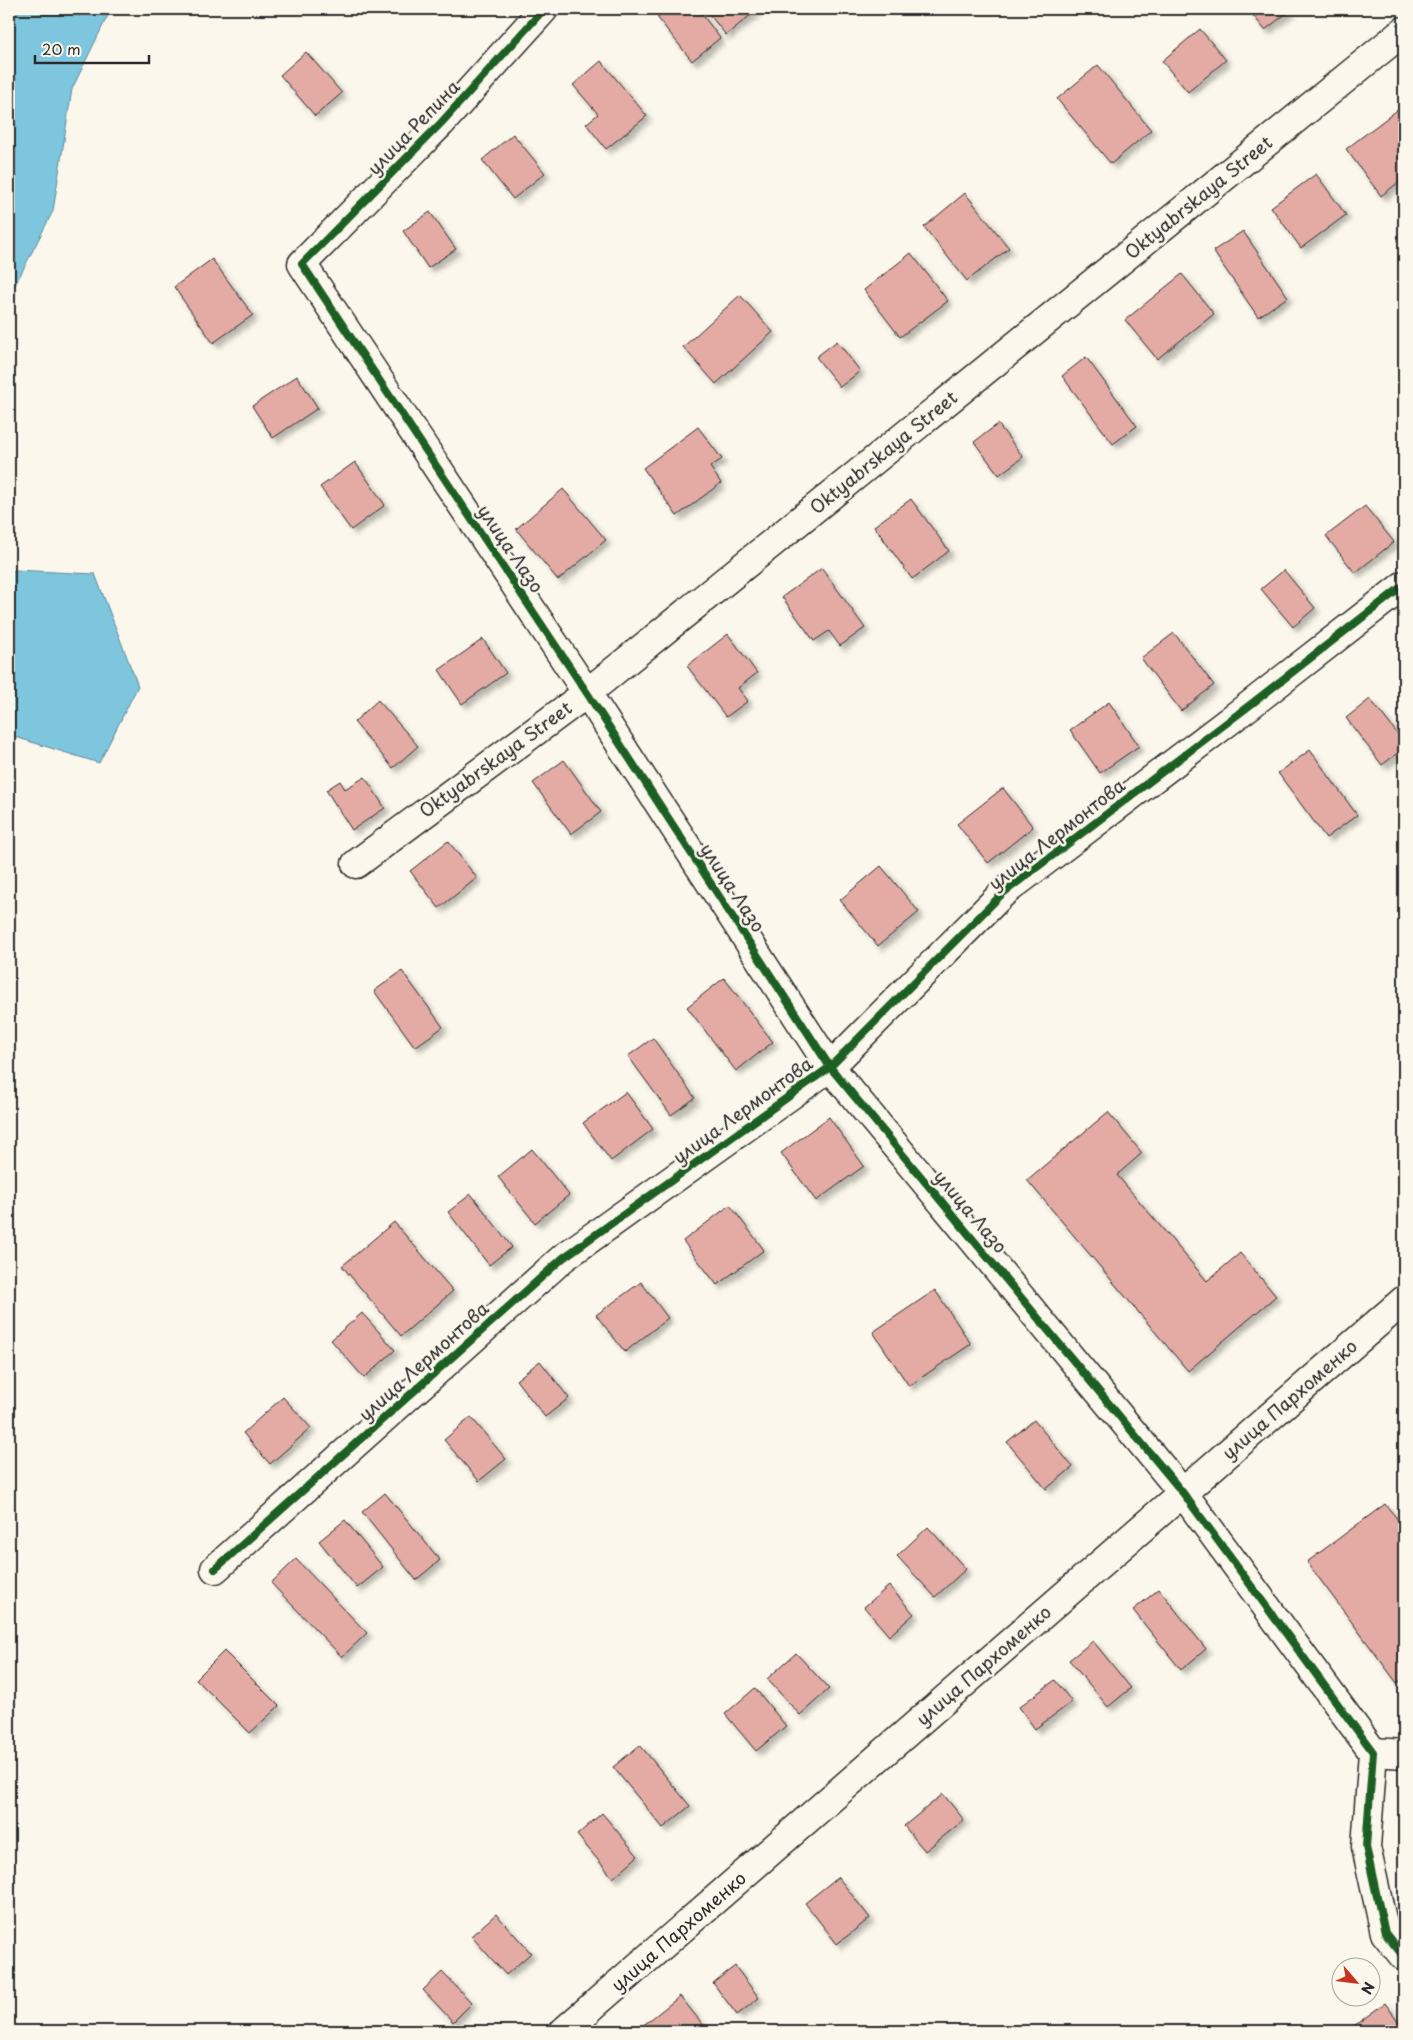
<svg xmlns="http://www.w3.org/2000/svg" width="1413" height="2040" font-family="'Playpen Sans',sans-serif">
  <defs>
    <filter id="shadow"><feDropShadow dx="4.5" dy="4.5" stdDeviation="2.5" flood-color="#0004"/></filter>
  </defs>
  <rect width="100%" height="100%" fill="#fbf7ec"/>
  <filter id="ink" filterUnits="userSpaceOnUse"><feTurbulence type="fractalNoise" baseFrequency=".02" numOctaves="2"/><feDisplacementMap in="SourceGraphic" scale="10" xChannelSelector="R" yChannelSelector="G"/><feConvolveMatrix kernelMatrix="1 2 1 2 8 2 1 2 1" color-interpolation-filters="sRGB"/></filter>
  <g filter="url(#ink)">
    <g fill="#7ec6de" stroke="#5d8896">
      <polygon points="9,9 111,9 72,89 53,211 9,297"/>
      <polygon points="15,570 95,574 138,686 99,763 9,735 9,572"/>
    </g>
    <g fill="#e4aaa4" stroke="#2b2b2b" filter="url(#shadow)">
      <polygon points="667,9 698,9 720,38 692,61 657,17"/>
      <polygon points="705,9 756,9 757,10 726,35"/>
      <polygon points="1248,9 1292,9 1265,30"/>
      <polygon points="1200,29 1226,60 1188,92 1162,61"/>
      <polygon points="306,52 342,93 315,116 280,75"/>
      <polygon points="601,61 647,116 606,149 586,124 598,114 573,85"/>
      <polygon points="1098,65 1151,130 1111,164 1057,99"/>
      <polygon points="1400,108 1404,113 1404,178 1381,196 1346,149"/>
      <polygon points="513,134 545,173 513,199 482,160"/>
      <polygon points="1316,174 1346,215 1301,248 1271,207"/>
      <polygon points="965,193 1009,248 967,281 924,227"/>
      <polygon points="430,212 456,249 428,268 403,231"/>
      <polygon points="1243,231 1288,297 1258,317 1213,251"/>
      <polygon points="911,253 948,301 900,337 864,290"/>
      <polygon points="212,259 253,315 213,343 174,287"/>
      <polygon points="1182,274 1214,314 1157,359 1125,320"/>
      <polygon points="740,295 773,332 716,384 683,347"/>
      <polygon points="837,341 860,371 840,387 816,357"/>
      <polygon points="1086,357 1137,426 1113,444 1062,376"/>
      <polygon points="297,376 318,408 273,438 252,406"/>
      <polygon points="998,424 1023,457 999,475 974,442"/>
      <polygon points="698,427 722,459 710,467 721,483 677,516 643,468"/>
      <polygon points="355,462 385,505 351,530 320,487"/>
      <polygon points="563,489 606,540 558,580 516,529"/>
      <polygon points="911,499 949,551 912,579 874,526"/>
      <polygon points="1365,506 1394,542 1355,573 1326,536"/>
      <polygon points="822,568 865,628 840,646 829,631 814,641 782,597"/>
      <polygon points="1284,570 1315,608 1293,627 1261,589"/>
      <polygon points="1174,633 1214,685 1181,711 1141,658"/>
      <polygon points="728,634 757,673 738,688 748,701 726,717 687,666"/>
      <polygon points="483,639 506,673 462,704 439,670"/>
      <polygon points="1370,699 1404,742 1404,748 1382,765 1346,718"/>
      <polygon points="378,700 418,746 393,768 354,722"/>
      <polygon points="1109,702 1139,746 1100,773 1070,730"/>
      <polygon points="1310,750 1357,815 1326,838 1278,773"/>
      <polygon points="564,760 601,812 571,834 533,783"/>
      <polygon points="365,777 385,808 352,830 326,790 340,781 345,789"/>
      <polygon points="1003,788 1033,827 988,863 957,824"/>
      <polygon points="448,841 477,878 439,908 410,871"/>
      <polygon points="881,866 919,912 878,946 840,900"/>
      <polygon points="402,971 443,1027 415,1047 374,991"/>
      <polygon points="724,978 773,1042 736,1071 687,1007"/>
      <polygon points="653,1038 695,1098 671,1115 628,1056"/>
      <polygon points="626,1092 653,1129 611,1161 583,1123"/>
      <polygon points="1108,1112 1142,1153 1117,1175 1207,1281 1240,1253 1276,1296 1188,1371 1027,1180"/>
      <polygon points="829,1117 864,1166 816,1201 781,1153"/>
      <polygon points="532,1149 569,1195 535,1223 498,1177"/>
      <polygon points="471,1194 512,1247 489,1265 448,1212"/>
      <polygon points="730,1205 764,1250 717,1285 683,1241"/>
      <polygon points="394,1222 453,1291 401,1336 342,1266"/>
      <polygon points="641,1282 668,1318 625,1352 596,1315"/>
      <polygon points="935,1290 971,1344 909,1386 873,1332"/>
      <polygon points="362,1313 395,1350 364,1378 331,1340"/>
      <polygon points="540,1361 569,1398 545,1417 516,1380"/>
      <polygon points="283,1397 311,1428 270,1464 243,1433"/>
      <polygon points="471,1417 506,1459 479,1481 444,1440"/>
      <polygon points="1034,1420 1073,1467 1046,1489 1007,1442"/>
      <polygon points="385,1493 440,1560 416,1580 362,1512"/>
      <polygon points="1385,1504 1404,1527 1404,1678 1397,1683 1307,1562"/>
      <polygon points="345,1520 383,1567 357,1588 319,1541"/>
      <polygon points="928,1527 966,1569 935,1597 897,1556"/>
      <polygon points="296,1559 367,1633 342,1657 271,1583"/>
      <polygon points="889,1586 914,1614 889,1636 864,1607"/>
      <polygon points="1159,1589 1206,1649 1181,1670 1133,1610"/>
      <polygon points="1093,1641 1131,1688 1108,1707 1069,1660"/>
      <polygon points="224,1651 279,1706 250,1733 196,1679"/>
      <polygon points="796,1653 829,1689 800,1715 767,1679"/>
      <polygon points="1055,1680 1072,1702 1035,1729 1019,1707"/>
      <polygon points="755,1688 786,1726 756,1751 725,1714"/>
      <polygon points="640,1745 690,1806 663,1828 613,1767"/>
      <polygon points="943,1794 964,1820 925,1851 904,1826"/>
      <polygon points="602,1813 638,1856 613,1878 577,1835"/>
      <polygon points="838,1877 870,1918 837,1944 805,1903"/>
      <polygon points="496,1914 531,1953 506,1975 471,1936"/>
      <polygon points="735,1966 759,1998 737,2015 713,1983"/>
      <polygon points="442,1972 472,2003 453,2022 423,1990"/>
      <polygon points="680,1996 708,2031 636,2031"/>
      <polygon points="1385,2003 1404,2029 1404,2031 1347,2031"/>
    </g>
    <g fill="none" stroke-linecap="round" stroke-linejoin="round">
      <g stroke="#2b2b2b" stroke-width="31">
        <g id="minor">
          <polyline points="544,9 441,123 302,264 587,693 830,1067 1183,1493 1373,1752 1366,1847 1385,1933 1404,1957"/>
          <polyline points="356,864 587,693 1404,31"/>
          <polyline points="215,1569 563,1258 830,1067 1003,893 1250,705 1404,585"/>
          <polyline points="1373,1752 1404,1754"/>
          <polyline points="564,2031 1404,1300"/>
        </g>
      </g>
      <use href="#minor" stroke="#fbf7ec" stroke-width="28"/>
      <g stroke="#fbf7ec" stroke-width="11">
        <g id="cycleway">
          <polyline points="544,9 441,123 302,264 587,693 830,1067 1183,1493 1373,1752 1366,1847 1385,1933 1404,1957"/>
          <polyline points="215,1569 563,1258 830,1067 1003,893 1250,705 1404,585"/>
        </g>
      </g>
      <use href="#cycleway" stroke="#1b5e20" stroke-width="8"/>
    </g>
  </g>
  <g text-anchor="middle" stroke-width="5" stroke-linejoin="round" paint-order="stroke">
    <g font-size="18" fill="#2b2b2b" stroke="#fbf7ec">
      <text transform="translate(414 128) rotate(-46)" y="6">улица Репина</text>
      <text transform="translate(1199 198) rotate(-39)" y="6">Oktyabrskaya Street</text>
      <text transform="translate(884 453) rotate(-39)" y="6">Oktyabrskaya Street</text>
      <text transform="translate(510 549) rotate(56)" y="6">улица Лазо</text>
      <text transform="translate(496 760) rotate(-36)" y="6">Oktyabrskaya Street</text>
      <text transform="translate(1057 835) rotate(-38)" y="6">улица Лермонтова</text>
      <text transform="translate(732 888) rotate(57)" y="6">улица Лазо</text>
      <text transform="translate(743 1111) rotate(-36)" y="6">улица Лермонтова</text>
      <text transform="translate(970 1212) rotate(50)" y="6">улица Лазо</text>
      <text transform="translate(424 1362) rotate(-42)" y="6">улица Лермонтова</text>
      <text transform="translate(1290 1400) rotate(-41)" y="6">улица Пархоменко</text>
      <text transform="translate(984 1666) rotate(-41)" y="6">улица Пархоменко</text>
      <text transform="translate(679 1932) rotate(-41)" y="6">улица Пархоменко</text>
    </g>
  </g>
  <rect width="1413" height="2040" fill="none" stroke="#fbf7ec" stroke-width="30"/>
  <rect x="15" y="15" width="1383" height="2010" fill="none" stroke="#2b2b2b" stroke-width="2" filter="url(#ink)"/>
  <g transform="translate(1356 1982) rotate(118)"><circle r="24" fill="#fbf7ec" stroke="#a8a59f"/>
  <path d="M0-4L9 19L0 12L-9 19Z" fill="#c8321e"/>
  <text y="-8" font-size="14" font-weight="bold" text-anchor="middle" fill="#2b2b2b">N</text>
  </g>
  <path d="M35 55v8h114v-8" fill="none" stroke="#2b2b2b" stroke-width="2.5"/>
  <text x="42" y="55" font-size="15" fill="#2b2b2b" stroke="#fbf7ec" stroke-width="4" paint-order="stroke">20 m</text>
</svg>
